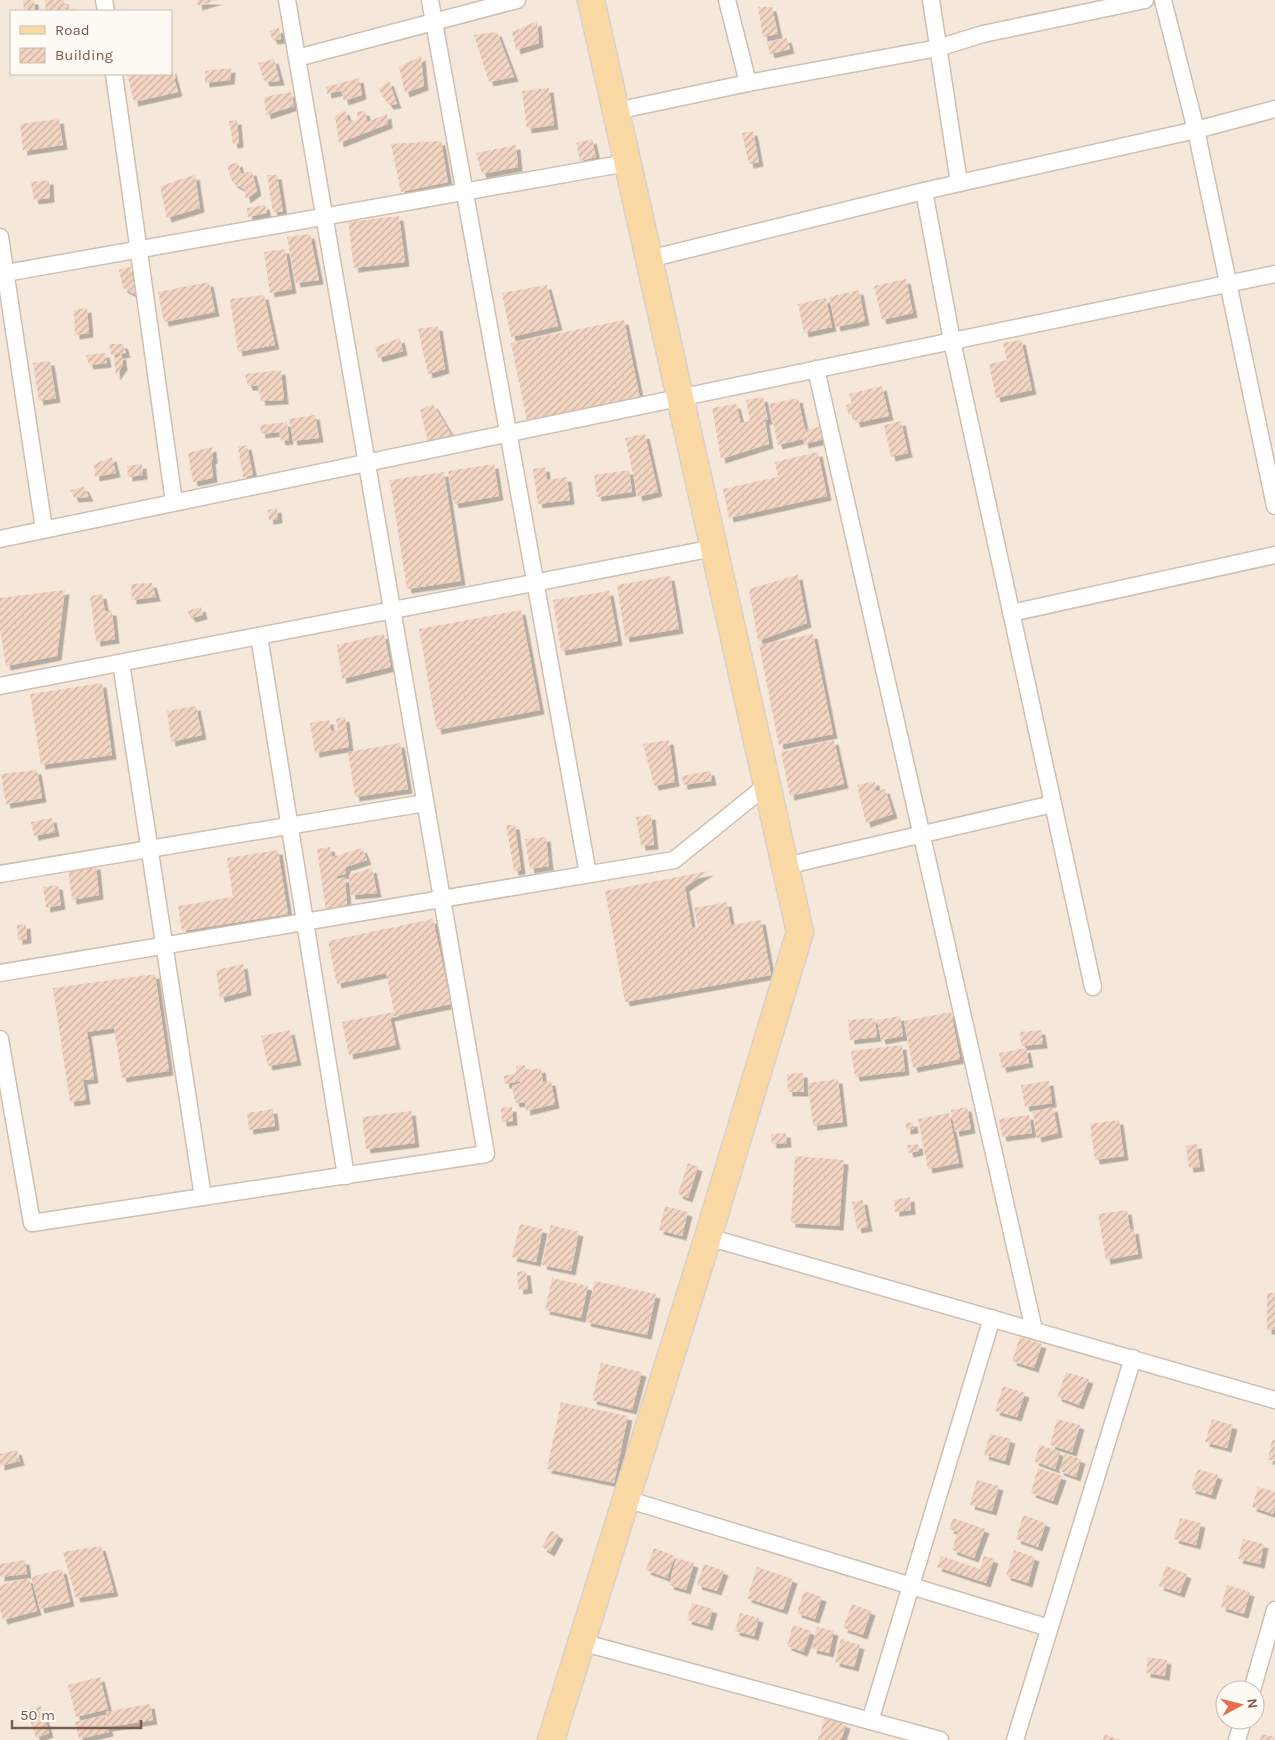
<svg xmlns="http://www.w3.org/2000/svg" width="1275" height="1740" font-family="Karla,sans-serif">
  <defs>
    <pattern id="building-hatch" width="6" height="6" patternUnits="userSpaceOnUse" patternTransform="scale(1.25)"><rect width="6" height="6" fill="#f3d5c3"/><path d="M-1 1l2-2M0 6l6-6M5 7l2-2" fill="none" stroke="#cab0a1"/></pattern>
    <filter id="shadow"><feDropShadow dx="4.5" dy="4.5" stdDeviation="0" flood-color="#0004"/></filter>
  </defs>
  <rect width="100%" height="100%" fill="#fdf6ec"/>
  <path fill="#f5e8da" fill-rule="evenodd" d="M0,0H1275V1740H0ZM11,11H171V74H11ZM1225,1690H1255V1720H1225Z"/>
  <g fill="url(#building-hatch)" filter="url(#shadow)">
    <polygon points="23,0 34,0 35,11 24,11"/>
    <polygon points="45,0 64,0 65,5 69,5 70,11 46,11"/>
    <polygon points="197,0 218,0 198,6"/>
    <polygon points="758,7 772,7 778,34 763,37"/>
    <polygon points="537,21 539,43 516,50 512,32"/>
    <polygon points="279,28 281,39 273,40 269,31"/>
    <polygon points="497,32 514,77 489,82 474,35"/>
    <polygon points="787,38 790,49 770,54 767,43"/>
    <polygon points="421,56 424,86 405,93 399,67"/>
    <polygon points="274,59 280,81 265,82 258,63"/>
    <polygon points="171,67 178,92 134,102 127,74 171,74"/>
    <polygon points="231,68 230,80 205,83 205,71"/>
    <polygon points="359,78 362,95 344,101 341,91 327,94 326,87"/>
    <polygon points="389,81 397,104 389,105 378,89"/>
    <polygon points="549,88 554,125 527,129 522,91"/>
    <polygon points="291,92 294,106 266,115 264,97"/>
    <polygon points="345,110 348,121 358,120 357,112 365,111 367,122 387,114 388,124 339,143 335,116"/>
    <polygon points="59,119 63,145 23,151 20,124"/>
    <polygon points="237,120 239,143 233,144 229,121"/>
    <polygon points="753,131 759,162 749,164 742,133"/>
    <polygon points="592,139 596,157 580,161 576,143"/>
    <polygon points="441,141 448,182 401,192 391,144"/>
    <polygon points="516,145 518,167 482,174 476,153"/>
    <polygon points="238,162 241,174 252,171 257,191 246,199 244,189 233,183 227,166"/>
    <polygon points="195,175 200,208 167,218 160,186"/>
    <polygon points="267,175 277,175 283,212 273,212"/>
    <polygon points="49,180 50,198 34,200 31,182"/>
    <polygon points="265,205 267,213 248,217 247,208"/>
    <polygon points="399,216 405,262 354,268 348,222"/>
    <polygon points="310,234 319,280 296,283 287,237"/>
    <polygon points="285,249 292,289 270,293 264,252"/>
    <polygon points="130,266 136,295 123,288 119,270"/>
    <polygon points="906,279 913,313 882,320 874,286"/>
    <polygon points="209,282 215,312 164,322 158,292"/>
    <polygon points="547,285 558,326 511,337 502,293"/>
    <polygon points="859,290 865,321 836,327 829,297"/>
    <polygon points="264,295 275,345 238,352 230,299"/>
    <polygon points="826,298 832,327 804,333 798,304"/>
    <polygon points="87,308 89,333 75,335 74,310"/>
    <polygon points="624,320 640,398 527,421 511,343"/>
    <polygon points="438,326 445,369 428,374 418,329"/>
    <polygon points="400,338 403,351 378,358 375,347"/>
    <polygon points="1021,340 1032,390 996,398 989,364 1007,360 1003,343"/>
    <polygon points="109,344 123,344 126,353 111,355"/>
    <polygon points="105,353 107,363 89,365 86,355"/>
    <polygon points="121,354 123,365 116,376 114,360"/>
    <polygon points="50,361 56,398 39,401 33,363"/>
    <polygon points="281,370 284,400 261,401 258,386 248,386 245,374"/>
    <polygon points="882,386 889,416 856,423 853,414 849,415 846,405 852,403 849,394"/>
    <polygon points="763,397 768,420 765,420 769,444 721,459 712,408 736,404 741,423 750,421 746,400"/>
    <polygon points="798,398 805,430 823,426 826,439 804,444 803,439 778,445 769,404"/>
    <polygon points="433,404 452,436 428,442 420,410"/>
    <polygon points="315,415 319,438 293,441 289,419"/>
    <polygon points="901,421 908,453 891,457 884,425"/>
    <polygon points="287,422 289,440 281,441 279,432 261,434 260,425"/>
    <polygon points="645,434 658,492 638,497 625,438"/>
    <polygon points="247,445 253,475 243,477 238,447"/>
    <polygon points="212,447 213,459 211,460 213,478 193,482 188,453"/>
    <polygon points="818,452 827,496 729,518 723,489 778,477 775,462"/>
    <polygon points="112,457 116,473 95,477 94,464"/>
    <polygon points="142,464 143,475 128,477 127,466"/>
    <polygon points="494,464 499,496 454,504 448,471"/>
    <polygon points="545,467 547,480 567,477 570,500 538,504 533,469"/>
    <polygon points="629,470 632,492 597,497 594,475"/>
    <polygon points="444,472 461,581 407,589 390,480"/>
    <polygon points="84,487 89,497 74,498 71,490"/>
    <polygon points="277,508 278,519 269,520 268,510"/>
    <polygon points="798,575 807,623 758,641 749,589"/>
    <polygon points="670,576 679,629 625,638 617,585"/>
    <polygon points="152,583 156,597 132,600 131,584"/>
    <polygon points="65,590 57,656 6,666 0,629 0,598"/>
    <polygon points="609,591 618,641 561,651 553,600"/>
    <polygon points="102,594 105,611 112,611 115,639 96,642 90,596"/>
    <polygon points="201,607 203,615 191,618 187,611"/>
    <polygon points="521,610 540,710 437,730 419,629"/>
    <polygon points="384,634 391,667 342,679 337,645"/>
    <polygon points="813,634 833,734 779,745 759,645"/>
    <polygon points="102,683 112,755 41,765 30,694"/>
    <polygon points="196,706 202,735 171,742 167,711"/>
    <polygon points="345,717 349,747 315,753 310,723 329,720 331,731 338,730 336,719"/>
    <polygon points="669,740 675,782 654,786 643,744"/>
    <polygon points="834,740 844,784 790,796 781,752"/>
    <polygon points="400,743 408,789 355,797 348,752"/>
    <polygon points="37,770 42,798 6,804 1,774"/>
    <polygon points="710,771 712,781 683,785 682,776"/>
    <polygon points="875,781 876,791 885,789 893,814 866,823 857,785"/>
    <polygon points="651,815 654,845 641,846 636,817"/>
    <polygon points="52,818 55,832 34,836 31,822"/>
    <polygon points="506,825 515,825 521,870 514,871"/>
    <polygon points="546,837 549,866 530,869 525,839"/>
    <polygon points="330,847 332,857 362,848 367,860 346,867 345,874 337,876 337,879 345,877 347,904 326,910 317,849"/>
    <polygon points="278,850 288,914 182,931 178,906 233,897 227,858"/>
    <polygon points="96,865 99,895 72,900 68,869"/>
    <polygon points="372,868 377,893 351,895 349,875"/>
    <polygon points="709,871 685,887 692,928 698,927 694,908 727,902 731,925 761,920 771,975 625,1002 605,891"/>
    <polygon points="58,885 61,905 46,908 43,887"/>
    <polygon points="433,919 451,1004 390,1017 396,1045 349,1055 342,1022 394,1012 386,973 337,984 328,941"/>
    <polygon points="26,924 27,939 18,940 17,925"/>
    <polygon points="243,964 247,991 220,998 216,970"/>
    <polygon points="155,974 169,1071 122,1078 114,1028 87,1032 94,1079 83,1080 86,1100 70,1102 53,988"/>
    <polygon points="951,1012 960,1059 913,1068 904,1021"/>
    <polygon points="900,1016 903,1036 881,1040 877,1020"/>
    <polygon points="875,1018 877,1037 850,1040 848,1020"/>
    <polygon points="290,1030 297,1061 268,1066 261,1036"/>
    <polygon points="1041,1030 1043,1044 1021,1046 1020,1032"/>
    <polygon points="902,1045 905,1071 855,1077 851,1051"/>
    <polygon points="1026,1048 1029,1063 1002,1068 999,1053"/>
    <polygon points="525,1065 526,1071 541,1068 543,1082 551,1081 555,1104 526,1111 525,1102 515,1103 512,1086 520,1083 520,1081 505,1084 504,1076 516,1073 516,1066"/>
    <polygon points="803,1073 804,1092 788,1092 787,1074"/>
    <polygon points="838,1079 843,1122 813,1126 808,1083"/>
    <polygon points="1049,1081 1052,1103 1025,1107 1021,1085"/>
    <polygon points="512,1107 513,1121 502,1122 501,1108"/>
    <polygon points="967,1107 971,1129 955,1132 951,1110"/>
    <polygon points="1053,1107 1058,1133 1037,1138 1033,1112"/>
    <polygon points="273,1109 275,1126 249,1130 247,1113"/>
    <polygon points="411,1111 415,1143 366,1149 362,1117"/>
    <polygon points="949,1113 959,1163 928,1169 918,1119"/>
    <polygon points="1029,1115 1032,1133 1002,1137 999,1119"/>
    <polygon points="1119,1120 1124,1156 1095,1160 1090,1124"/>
    <polygon points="913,1122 914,1129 906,1130 906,1123"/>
    <polygon points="786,1133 787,1143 772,1144 771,1134"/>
    <polygon points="918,1144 919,1151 909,1153 907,1145"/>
    <polygon points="1197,1144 1200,1167 1189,1168 1186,1146"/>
    <polygon points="795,1156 844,1160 839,1226 791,1223"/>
    <polygon points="688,1163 698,1167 688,1198 678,1194"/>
    <polygon points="910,1197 911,1210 895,1212 894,1200"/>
    <polygon points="863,1200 868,1227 857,1229 852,1202"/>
    <polygon points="665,1206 688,1212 682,1236 659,1230"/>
    <polygon points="1127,1210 1130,1230 1134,1229 1138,1254 1106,1260 1098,1214"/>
    <polygon points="520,1224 543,1229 536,1262 512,1257"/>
    <polygon points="551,1225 579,1232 571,1271 542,1265"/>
    <polygon points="526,1271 528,1289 519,1290 517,1272"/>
    <polygon points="552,1278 588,1286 581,1318 545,1310"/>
    <polygon points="595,1281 656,1294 647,1335 586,1322"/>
    <rect x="1267" y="1293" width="8" height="37"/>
    <polygon points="1020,1337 1042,1344 1034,1368 1012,1361"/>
    <polygon points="601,1363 642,1372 632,1410 592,1400"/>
    <polygon points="1066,1372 1089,1379 1079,1405 1057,1397"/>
    <polygon points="1003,1386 1025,1393 1017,1417 995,1411"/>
    <polygon points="561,1402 628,1416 614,1483 547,1469"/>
    <polygon points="1057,1419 1080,1425 1072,1452 1050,1445"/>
    <polygon points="1212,1419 1233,1425 1227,1448 1205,1442"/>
    <polygon points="990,1434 1011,1439 1005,1461 984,1455"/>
    <polygon points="1272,1440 1275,1440 1275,1461 1268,1460"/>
    <polygon points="1040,1445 1060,1452 1055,1469 1034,1461"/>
    <polygon points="17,1450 20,1461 0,1466 0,1454"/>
    <polygon points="1065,1454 1081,1459 1076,1477 1059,1471"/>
    <polygon points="1038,1468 1062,1476 1053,1501 1031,1493"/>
    <polygon points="1198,1469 1218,1475 1211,1495 1191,1489"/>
    <polygon points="977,1480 999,1486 992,1511 970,1505"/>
    <polygon points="1258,1487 1275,1492 1275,1508 1273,1514 1252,1507"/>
    <polygon points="1023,1515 1046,1523 1038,1547 1016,1539"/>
    <polygon points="953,1518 985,1529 974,1558 952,1550 958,1532 949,1529"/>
    <polygon points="1180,1518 1201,1523 1196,1545 1174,1539"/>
    <polygon points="551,1530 559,1535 550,1552 542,1547"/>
    <polygon points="1243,1539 1264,1544 1260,1564 1238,1559"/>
    <polygon points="101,1546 114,1592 76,1598 63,1552"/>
    <polygon points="654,1548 675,1556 667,1578 646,1570"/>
    <polygon points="1014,1550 1035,1557 1028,1583 1006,1576"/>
    <polygon points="941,1556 980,1569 984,1556 994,1559 986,1583 937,1567"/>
    <polygon points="676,1558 694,1563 686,1590 669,1585"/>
    <polygon points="25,1560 27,1574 0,1577 0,1564"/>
    <polygon points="704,1564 724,1571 717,1591 697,1585"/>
    <polygon points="1166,1566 1187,1574 1180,1593 1159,1586"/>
    <polygon points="757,1567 793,1579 783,1610 747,1598"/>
    <polygon points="62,1569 70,1602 40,1609 31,1577"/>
    <polygon points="29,1578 37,1611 3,1620 0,1609 0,1585"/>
    <polygon points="1227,1585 1250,1592 1244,1614 1221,1607"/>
    <polygon points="804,1591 822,1597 815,1619 797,1613"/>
    <polygon points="692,1603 713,1609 708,1626 687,1620"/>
    <polygon points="852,1604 871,1611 863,1635 843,1628"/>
    <polygon points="740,1613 759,1618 754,1636 735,1631"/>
    <polygon points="793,1625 811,1631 803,1652 787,1646"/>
    <polygon points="817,1627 834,1631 829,1653 812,1649"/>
    <polygon points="841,1639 860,1645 854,1667 835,1662"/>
    <polygon points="1148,1657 1167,1660 1165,1676 1146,1673"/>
    <polygon points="100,1677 108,1709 76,1717 68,1685"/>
    <polygon points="150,1704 153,1720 108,1727 106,1712"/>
    <polygon points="41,1706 49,1733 36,1738 27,1710"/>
    <polygon points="105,1715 109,1732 79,1739 75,1722"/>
    <polygon points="825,1717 846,1724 841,1740 818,1740"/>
    <polygon points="1104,1734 1120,1740 1103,1740"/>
    <polygon points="1262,1734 1275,1737 1275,1740 1260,1740"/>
  </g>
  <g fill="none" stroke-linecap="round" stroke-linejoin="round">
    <g stroke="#d1beb0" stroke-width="19">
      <g id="street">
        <polyline points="104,0 106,11"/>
        <polyline points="430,0 588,874"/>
        <polyline points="727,0 748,83"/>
        <polyline points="931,0 959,183"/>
        <polyline points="1163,0 1196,130 1275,506"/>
        <polyline points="297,58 517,0"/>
        <polyline points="114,74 174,502"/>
        <polyline points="616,111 748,83 938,48 983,34 1145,0"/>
        <polyline points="924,191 952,341 1093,987"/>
        <polyline points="0,237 44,529"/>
        <polyline points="649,259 924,191 1196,130 1275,109"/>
        <polyline points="0,274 627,163"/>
        <polyline points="816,369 1034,1330"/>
        <polyline points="0,539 1275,274"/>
        <polyline points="1011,613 1275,555"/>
        <polyline points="259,636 346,1176"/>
        <polyline points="121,663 203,1197"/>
        <polyline points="0,686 714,548"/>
        <polyline points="785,866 1053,804"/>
        <polyline points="0,874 425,803"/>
        <polyline points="0,973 674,860 767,785"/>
        <polyline points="0,1039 32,1223 486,1154 287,0"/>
        <polyline points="708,1237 1275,1400"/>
        <polyline points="626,1499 1049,1628"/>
        <polyline points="581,1642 940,1740"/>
        <polyline points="1252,1690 1275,1610"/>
        <polyline points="870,1721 992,1318"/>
        <polyline points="1015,1740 1133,1358"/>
        <polyline points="1237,1740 1243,1720"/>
      </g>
    </g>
    <g stroke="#dad1cd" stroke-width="29">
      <polyline id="primary" points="551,1740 708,1237 800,932 591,0"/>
    </g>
    <use href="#street" stroke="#fff" stroke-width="16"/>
    <use href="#primary" stroke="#fbd9a5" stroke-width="26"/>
  </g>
  <rect x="10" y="10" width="162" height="65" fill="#fffaf3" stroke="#cabbb1"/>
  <rect x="20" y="26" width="25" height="8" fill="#fbd9a5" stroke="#cabbb1"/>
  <text x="55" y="35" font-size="15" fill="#7a5c4d">Road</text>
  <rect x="20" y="48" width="25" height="15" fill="url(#building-hatch)" stroke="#cabbb1"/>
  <text x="55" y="60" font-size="15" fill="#7a5c4d">Building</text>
  <g transform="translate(1240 1705) rotate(83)"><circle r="24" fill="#fffaf3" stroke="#cabbb1"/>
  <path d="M0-4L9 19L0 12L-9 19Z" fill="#e76f51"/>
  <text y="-8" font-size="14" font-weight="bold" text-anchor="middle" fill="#7a5c4d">N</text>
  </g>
  <path d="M12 1720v8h129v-8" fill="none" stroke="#7a5c4d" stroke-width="2.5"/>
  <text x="20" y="1720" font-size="15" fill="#7a5c4d" stroke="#fffaf3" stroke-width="4" paint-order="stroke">50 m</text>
</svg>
